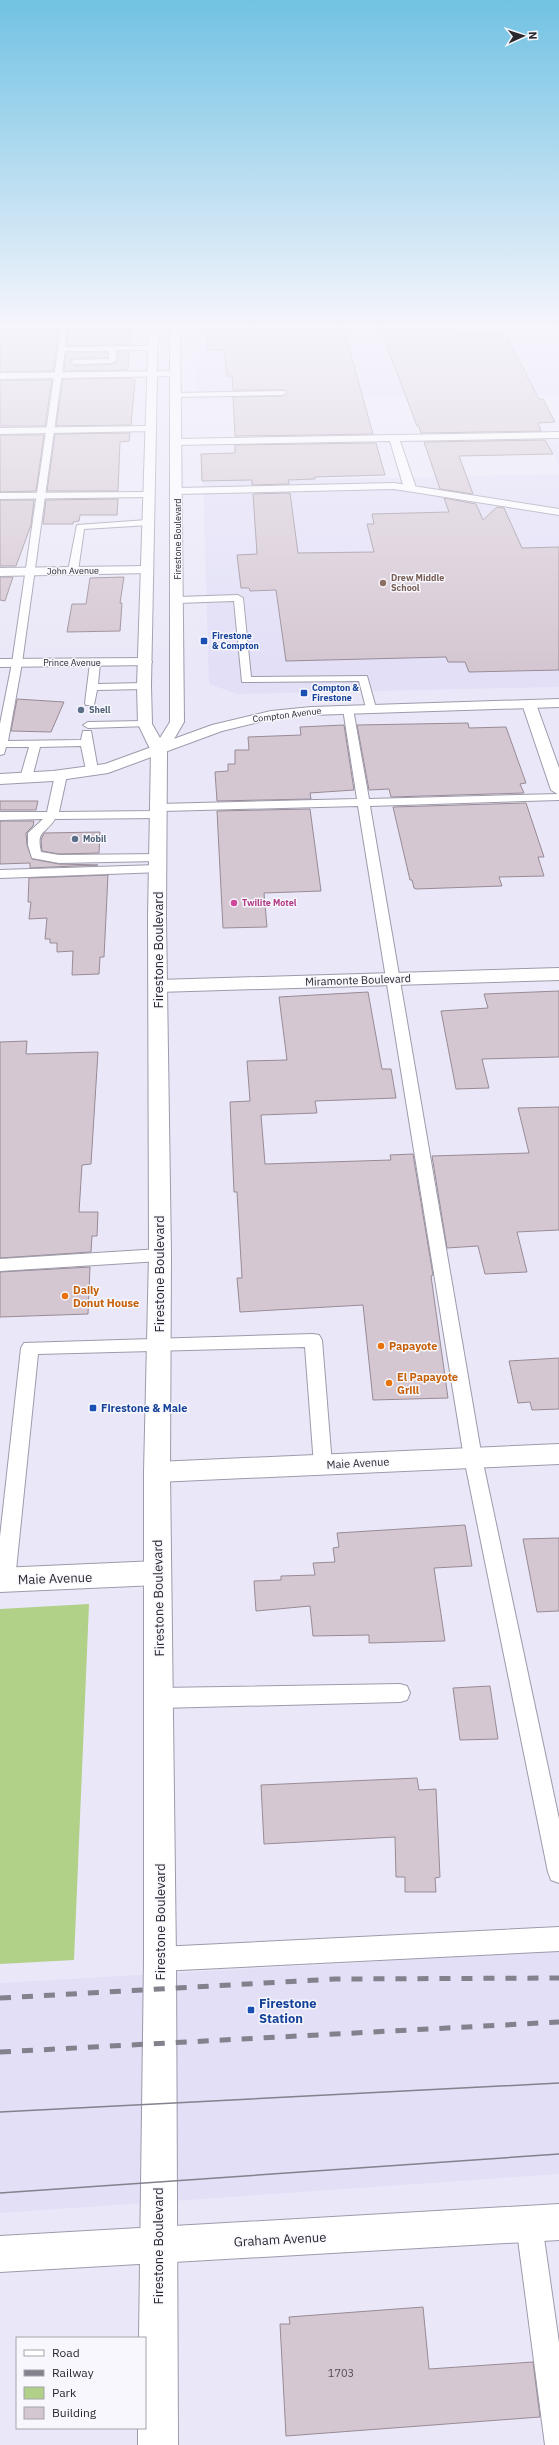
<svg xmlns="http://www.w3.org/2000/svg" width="559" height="2445" font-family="'IBM Plex Sans',sans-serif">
  <rect width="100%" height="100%" fill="#eae8f8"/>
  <g fill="#e2dff7">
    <polygon points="194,323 457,323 461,332 559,330 559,397 558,395 197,401"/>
    <polygon points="546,441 559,441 559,466"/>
    <polygon points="559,474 559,687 237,694 209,684 203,482"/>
    <polygon points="559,1951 559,2174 0,2213 0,1983"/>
  </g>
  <polygon fill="#b1d088" points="89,1604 74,1960 0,1964 0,1609"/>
  <g fill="#d5c7d2" stroke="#988b96">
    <polygon points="69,323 95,323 94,329 131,329 130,345 67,345"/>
    <polygon points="206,323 342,323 373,434 235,436 233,397 282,396 287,392 285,390 233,390 232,376 227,376 224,350 208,350"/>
    <polygon points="378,323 445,323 445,336 506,335 539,399 543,399 555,422 538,423 541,431 421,433 419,426 417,426"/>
    <polygon points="60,324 53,371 0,372 0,325"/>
    <polygon points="66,352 108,352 108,358 74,358 69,361 74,366 112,364 118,361 118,352 129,352 128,370 64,371"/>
    <polygon points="128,378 135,380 131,425 56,426 63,379"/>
    <polygon points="0,380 52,380 45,426 0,426"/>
    <polygon points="130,433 129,441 120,442 118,491 47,491 55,434"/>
    <polygon points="0,435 44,435 36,491 0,492"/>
    <polygon points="545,440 553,454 459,456 473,494 440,489 424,442"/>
    <polygon points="376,443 385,475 315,477 315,479 288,480 289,484 252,485 252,480 202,481 201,454 235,453 235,445"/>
    <polygon points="290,493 298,553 374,552 367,524 374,524 372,514 449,512 444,498 476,504 483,520 497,507 504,508 522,548 559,547 559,670 469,672 465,662 448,662 446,657 286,661 276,590 250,591 249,588 241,588 237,555 257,554 253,494"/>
    <polygon points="118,499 117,515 80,515 79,521 73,522 73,524 43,524 46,500"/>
    <polygon points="0,500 34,500 31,525 16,566 0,566"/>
    <polygon points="0,577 13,577 5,601 0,600"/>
    <polygon points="124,577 120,603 122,603 120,631 67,632 72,604 86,604 90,578"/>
    <polygon points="17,699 64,702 51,732 11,731"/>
    <polygon points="468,723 469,728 506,727 526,783 520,784 524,793 391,797 389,789 369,790 357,725"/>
    <polygon points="344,725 354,790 310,793 311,799 217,801 215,772 228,771 228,764 235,764 235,750 249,750 248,737 301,735 300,727"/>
    <polygon points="0,801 38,801 36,810 0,810"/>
    <polygon points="526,803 544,857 538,857 544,876 499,877 502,886 416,889 414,888 412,880 410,880 393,807"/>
    <polygon points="310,809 321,891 264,893 267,927 223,928 217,811"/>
    <polygon points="0,821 34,821 33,826 26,833 27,845 32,859 59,864 98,865 30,868 30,863 0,864"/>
    <polygon points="100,832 99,853 59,854 42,851 41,840 44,833"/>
    <polygon points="108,875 104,957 100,957 99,974 72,975 73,951 57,952 57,943 50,943 50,939 45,939 47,918 29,919 31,902 28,902 29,878"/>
    <polygon points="559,991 559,1057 482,1059 489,1088 456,1089 441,1011 488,1008 484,994"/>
    <polygon points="368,992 382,1069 391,1069 396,1098 315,1101 317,1113 261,1115 265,1164 391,1160 390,1155 413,1154 433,1275 431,1276 448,1398 373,1400 363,1305 240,1312 237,1278 242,1278 237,1192 234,1192 230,1102 250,1101 247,1061 287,1060 279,997"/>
    <polygon points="27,1041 26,1054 98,1052 91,1164 82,1165 79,1212 98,1212 97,1236 92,1236 91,1252 0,1258 0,1042"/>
    <polygon points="559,1107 559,1230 517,1232 527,1272 485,1274 478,1246 447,1248 432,1156 529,1153 518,1108"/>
    <polygon points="90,1267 88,1314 0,1317 0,1272"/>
    <polygon points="559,1358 559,1409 532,1410 530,1402 518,1403 509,1361"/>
    <polygon points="465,1525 472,1566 434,1568 445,1641 369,1643 369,1635 313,1636 310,1606 256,1611 254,1581 281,1580 281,1576 315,1575 313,1563 335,1562 333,1548 339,1547 337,1533"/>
    <polygon points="559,1538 559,1611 537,1612 523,1539"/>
    <polygon points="490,1686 498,1739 460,1740 453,1688"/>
    <polygon points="417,1778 419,1790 436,1789 440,1877 435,1878 436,1892 405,1892 405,1877 396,1877 395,1837 264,1844 261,1785"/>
    <polygon points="423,2307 429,2369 533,2362 540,2417 286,2436 280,2324 290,2324 289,2317"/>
  </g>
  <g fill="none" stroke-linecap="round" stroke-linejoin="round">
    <g stroke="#9d9bab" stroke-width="2">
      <g id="service">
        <polygon points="62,323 68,323 65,347 152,346 155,348 152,350 116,350 116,361 112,363 74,364 70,362 74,360 109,359 109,351 65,351 22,663 8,741 81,740 83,731 91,731 98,770 92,773 86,770 81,746 40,747 32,778 26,781 20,778 29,747 6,747 4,754 0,755 0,724 12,663"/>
        <polygon points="285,391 286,393 282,395 176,397 172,395 176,393"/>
        <polygon points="394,483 559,509 559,515 394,489 177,494 173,491 177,488"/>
        <polygon points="147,520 151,523 150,525 84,529 78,571 73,574 68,571 77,525"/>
        <polygon points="238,595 243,598 251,677 367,676 376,708 375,710 371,711 366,708 359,681 242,682 234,601 178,603 173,600 178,597"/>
        <polygon points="95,660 100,663 98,684 144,683 149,686 144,689 97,690 94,705 86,705 85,703 90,663"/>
        <path d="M348,706L353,709L369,799L559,794V800L370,806L482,1458L559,1819V1883L551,1880L548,1872L464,1458L358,806L163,811L165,814L159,818L55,819C45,835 36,830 41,852L59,855L162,854L164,857L162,860L158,861L59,863L32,858L28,845V833L43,819L0,820V812H47L55,775L61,772L67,775L59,812L155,811L153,808L159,804L357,799L343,709Z"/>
        <polygon points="145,721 150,724 149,726 88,728 83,725 88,722"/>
        <polygon points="158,865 162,866 164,869 162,872 0,878 0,870"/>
        <polygon points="160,1249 166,1251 168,1255 166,1259 160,1261 0,1271 0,1259"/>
        <polygon points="313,1334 319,1335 322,1340 332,1465 330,1470 323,1472 316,1470 314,1465 305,1347 38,1354 15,1580 12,1586 5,1588 0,1587 0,1537 21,1348 24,1343"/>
        <polygon points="400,1684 407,1686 410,1693 407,1700 400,1702 159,1708 152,1705 149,1698 152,1691 159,1688"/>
        <polygon points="559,1927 559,1951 160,1971 152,1967 148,1959 152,1951 160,1947"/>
        <polygon points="529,2211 538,2215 542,2224 559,2343 559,2445 545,2445 516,2224 520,2215"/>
      </g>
    </g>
    <g stroke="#9d9bab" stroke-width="2">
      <g id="minor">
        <polygon points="176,371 180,372 180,376 0,379 0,373"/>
        <polygon points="150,426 155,429 154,431 0,434 0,428"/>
        <polygon points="559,432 559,438 557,438 400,441 416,488 410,491 404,488 390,441 177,445 172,442 177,439"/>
        <polygon points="148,492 152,493 152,497 0,499 0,493"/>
        <polygon points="145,566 151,570 149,573 0,576 0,568"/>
        <polygon points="145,658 150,659 152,662 150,665 0,667 0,659"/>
        <polygon points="529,700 536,704 559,768 559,795 551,790 522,704"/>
        <polygon points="559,968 559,980 158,992 151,990 149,986 151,982 158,980"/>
        <polygon points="559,1444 559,1464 157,1482 148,1479 144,1472 148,1465 157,1462"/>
      </g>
    </g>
    <g stroke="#9d9bab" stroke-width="2">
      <g id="tertiary">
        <polygon points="157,1561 167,1565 170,1573 167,1581 157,1585 0,1592 0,1568"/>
        <polygon points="559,2204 559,2240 0,2272 0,2236"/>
      </g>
    </g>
    <g stroke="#9d9bab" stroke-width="2">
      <polygon id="secondary" points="559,699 559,707 311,715 271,719 222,731 108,773 53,781 0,784 0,774 53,771 105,764 212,725 271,711 311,707"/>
    </g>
    <g stroke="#9d9bab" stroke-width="2">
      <polygon id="primary" points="149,323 158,323 151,686 152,724 160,738 170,722 170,323 180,323 184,722 167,751 166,918 171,1255 170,1472 176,1959 178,2445 138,2445 138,2428 145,2428 145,2338 139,2338 144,1959 144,1472 149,1255 148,918 151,751 138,724 137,686"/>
    </g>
    <use href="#service" fill="#fff" fill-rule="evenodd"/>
    <use href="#minor" fill="#fff" fill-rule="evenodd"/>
    <use href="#tertiary" fill="#fff" fill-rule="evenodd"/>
    <use href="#secondary" fill="#fff" fill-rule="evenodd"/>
    <use href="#primary" fill="#fff" fill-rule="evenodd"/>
    <g stroke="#82818c" stroke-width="1.5">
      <polyline points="0,2112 559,2083"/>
      <polyline points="0,2193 559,2154"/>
    </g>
    <g stroke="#82818c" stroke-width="5" stroke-dasharray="11 11" stroke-linecap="butt">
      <polyline points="0,1998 336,1979 559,1978"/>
      <polyline points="0,2052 559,2022"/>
    </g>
  </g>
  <linearGradient id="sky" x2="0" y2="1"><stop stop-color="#71c2e3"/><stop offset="0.49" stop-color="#f6f5fc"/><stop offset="1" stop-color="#f6f5fc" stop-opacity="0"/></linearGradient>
  <rect width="559" height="665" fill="url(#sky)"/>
  <circle fill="#8d6e63" stroke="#f7f7fd" stroke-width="1.5" cx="383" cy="583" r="4"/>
  <g fill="#1a4fb4" stroke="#f7f7fd" stroke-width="1.5">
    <rect x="200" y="637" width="8" height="8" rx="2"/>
    <rect x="300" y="689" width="8" height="8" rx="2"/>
    <rect x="89" y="1404" width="8" height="8" rx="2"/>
    <rect x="247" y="2006" width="8" height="8" rx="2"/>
  </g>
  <g fill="#5c6f8a" stroke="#f7f7fd" stroke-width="1.5">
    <circle cx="81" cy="710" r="4"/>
    <circle cx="75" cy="839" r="4"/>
  </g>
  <circle fill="#d1479c" stroke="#f7f7fd" stroke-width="1.5" cx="234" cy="903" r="4"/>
  <g fill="#e8710a" stroke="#f7f7fd" stroke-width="1.5">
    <circle cx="65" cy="1296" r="4"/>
    <circle cx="381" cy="1346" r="4"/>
    <circle cx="389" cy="1383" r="4"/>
  </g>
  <g text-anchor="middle" stroke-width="3" stroke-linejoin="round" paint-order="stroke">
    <g font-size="9" fill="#28282e" stroke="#f7f7fd">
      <text transform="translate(178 539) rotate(-90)" y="3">Firestone Boulevard</text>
      <text transform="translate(73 571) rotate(-1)" y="3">John Avenue</text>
      <text x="72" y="666">Prince Avenue</text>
      <text transform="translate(287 715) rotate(-7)" y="3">Compton Avenue</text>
    </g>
    <g font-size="9" font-weight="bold" fill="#785e54" stroke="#f7f7fd" text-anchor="start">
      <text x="391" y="581">Drew Middle<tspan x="391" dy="10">School</tspan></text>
    </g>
    <g font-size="9" font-weight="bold" fill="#164399" stroke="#f7f7fd" text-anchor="start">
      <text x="212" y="639">Firestone<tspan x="212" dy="10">&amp; Compton</tspan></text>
      <text x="312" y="691">Compton &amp;<tspan x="312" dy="10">Firestone</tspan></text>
    </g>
    <g font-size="9" font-weight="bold" fill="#4e5e75" stroke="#f7f7fd" text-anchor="start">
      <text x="89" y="713">Shell</text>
      <text x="83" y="842">Mobil</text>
    </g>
    <g font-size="9" font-weight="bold" fill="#b23c85" stroke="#f7f7fd" text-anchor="start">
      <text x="242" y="906">Twilite Motel</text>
    </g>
    <g font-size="11" fill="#28282e" stroke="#f7f7fd">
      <text transform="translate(358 980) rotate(-2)" y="4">Miramonte Boulevard</text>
      <text transform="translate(358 1463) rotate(-3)" y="4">Maie Avenue</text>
    </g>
    <g font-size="11" font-weight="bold" fill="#c56008" stroke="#f7f7fd" text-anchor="start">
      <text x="73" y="1294">Daily<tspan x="73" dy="13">Donut House</tspan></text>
      <text x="389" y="1350">Papayote</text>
      <text x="397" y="1381">El Papayote<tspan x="397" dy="13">Grill</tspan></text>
    </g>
    <g font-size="11" font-weight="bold" fill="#164399" stroke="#f7f7fd" text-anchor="start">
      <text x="101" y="1412">Firestone &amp; Maie</text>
    </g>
    <g font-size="11" fill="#535057">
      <text x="341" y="2377">1703</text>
    </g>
    <g font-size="13" fill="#28282e" stroke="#f7f7fd">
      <text transform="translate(158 950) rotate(-90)" y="5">Firestone Boulevard</text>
      <text transform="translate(159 1274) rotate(-90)" y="5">Firestone Boulevard</text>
      <text transform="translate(55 1578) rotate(-2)" y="5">Maie Avenue</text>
      <text transform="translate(158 1598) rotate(-91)" y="5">Firestone Boulevard</text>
      <text transform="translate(160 1922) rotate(-90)" y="5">Firestone Boulevard</text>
      <text transform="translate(280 2239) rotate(-3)" y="5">Graham Avenue</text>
      <text transform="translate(158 2246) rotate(-90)" y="5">Firestone Boulevard</text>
    </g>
    <g font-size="13" font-weight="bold" fill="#164399" stroke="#f7f7fd" text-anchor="start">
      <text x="259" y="2008">Firestone<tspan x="259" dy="15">Station</tspan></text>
    </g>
  </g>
  <rect x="16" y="2337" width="130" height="92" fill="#f7f7fd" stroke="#a4a4aa"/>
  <rect x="24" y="2350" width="20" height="6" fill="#ffffff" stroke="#a4a4aa"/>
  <text x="52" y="2357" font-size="12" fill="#28282e">Road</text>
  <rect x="24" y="2370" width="20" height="6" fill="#82818c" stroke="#a4a4aa"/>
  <text x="52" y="2377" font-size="12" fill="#28282e">Railway</text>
  <rect x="24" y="2387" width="20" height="12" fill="#b1d088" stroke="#a4a4aa"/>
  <text x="52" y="2397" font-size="12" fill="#28282e">Park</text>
  <rect x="24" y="2407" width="20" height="12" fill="#d5c7d2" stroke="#a4a4aa"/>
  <text x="52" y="2417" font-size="12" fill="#28282e">Building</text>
  <g transform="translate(523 36) rotate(87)" stroke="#f7f7fd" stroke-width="3" paint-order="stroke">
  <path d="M0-3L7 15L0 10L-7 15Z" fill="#28282e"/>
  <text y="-6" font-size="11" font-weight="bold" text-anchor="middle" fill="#28282e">N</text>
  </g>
</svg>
